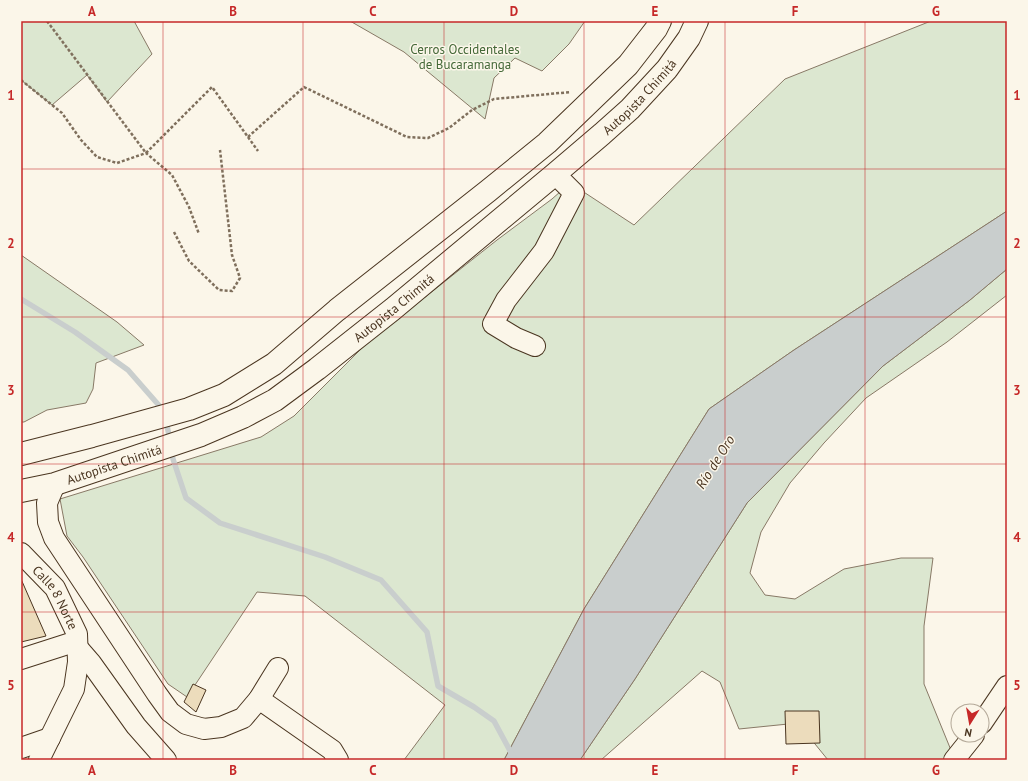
<svg xmlns="http://www.w3.org/2000/svg" width="1028" height="781" font-family="'PT Sans',sans-serif">
  <rect width="100%" height="100%" fill="#fbf6e9"/>
  <g fill="#dce7d0" stroke="#887966">
    <polygon points="21,21 134,21 152,54 107,102 87,75 52,105 21,80"/>
    <polygon points="350,21 585,21 569,44 542,71 515,58 494,78 485,119 404,52"/>
    <polygon points="931,21 1007,21 1007,211 794,350 709,409 584,609 504,760 404,760 445,705 305,596 257,592 187,697 168,684 83,557 67,536 60,499 261,437 294,416 366,344 497,240 552,199 570,183 634,225 785,79"/>
    <polygon points="21,255 117,322 144,345 96,363 93,389 86,403 47,410 24,422 21,422"/>
    <polygon points="1007,269 1007,295 947,342 866,398 824,443 790,483 761,532 750,573 765,595 795,599 844,569 901,558 933,558 924,626 924,684 955,760 828,760 798,723 739,729 720,682 702,671 601,760 580,760 635,679 747,503 883,366 970,300"/>
  </g>
  <polygon fill="#c9cecd" stroke="#887966" points="1007,211 1007,269 970,300 883,366 747,503 635,679 580,760 504,760 584,609 709,409 794,350"/>
  <g fill="none" stroke-linecap="round" stroke-linejoin="round">
    <g stroke="#c9cecd" stroke-width="5.5">
      <polyline points="21,299 75,332 128,370 163,410"/>
      <polyline points="166,420 170,441"/>
      <polyline points="171,450 173,459 186,498 220,523 325,557 381,580 427,632 438,686 474,707 494,721 515,760"/>
    </g>
  </g>
  <g fill="#ecdcbc" stroke="#4a3520">
    <polygon points="21,579 46,636 21,642"/>
    <polygon points="193,684 206,690 196,712 184,702"/>
    <polygon points="785,711 819,711 820,743 786,744"/>
  </g>
  <g fill="none" stroke-linecap="round" stroke-linejoin="round">
    <g stroke="#4a3520" stroke-width="22">
      <g id="minor">
        <polyline points="535,346 516,338 493,324 506,300 544,251 574,193 555,174"/>
        <polyline points="55,484 47,503 48,522 54,538 157,694 170,712 186,724 204,729 221,727 243,718 259,699 278,668"/>
        <path id="s1" d="M21,553L55,588L77,634L78,662L74,689L39,760"/>
        <polyline points="78,648 91,663 136,726 166,760"/>
        <polyline points="21,659 77,641"/>
        <polyline points="259,699 332,750 338,760"/>
        <polyline points="982,723 1007,686"/>
        <polyline points="21,748 50,738"/>
        <polyline points="954,760 974,735"/>
      </g>
    </g>
    <g stroke="#4a3520" stroke-width="24">
      <g id="highway">
        <polyline points="21,454 92,436 189,409 224,395 274,364 337,310 488,191 547,143 628,65 656,29 660,21"/>
        <path id="s2" d="M21,491L55,484L201,435L243,417L275,400L317,369L393,309L555,174L602,134L630,109L667,69L689,38L697,21"/>
      </g>
    </g>
    <g stroke="#7f6f5c" stroke-width="2.5" stroke-dasharray="3 2" stroke-linecap="butt">
      <polyline points="47,21 146,153 212,87 258,151"/>
      <polyline points="21,80 62,113 81,140 97,157 117,163 146,153 172,175 189,207 199,234"/>
      <polyline points="248,137 304,87 407,137 428,138 449,128 472,110 494,99 571,92"/>
      <polyline points="174,232 189,261 219,290 232,291 240,278 232,255 220,150"/>
    </g>
    <use href="#minor" stroke="#fbf6e9" stroke-width="20"/>
    <use href="#highway" stroke="#fbf6e9" stroke-width="22"/>
  </g>
  <path fill="none" stroke="#c62828" stroke-width="1" stroke-opacity="0.55" d="M163,21V760M303,21V760M444,21V760M584,21V760M725,21V760M865,21V760M21,169H1007M21,317H1007M21,464H1007M21,612H1007"/>
  <g text-anchor="middle" stroke-width="3" stroke-linejoin="round" paint-order="stroke">
    <g font-size="13" fill="#436837" stroke="#fbf6e9">
      <text x="465" y="54">Cerros Occidentales<tspan x="465" dy="15">de Bucaramanga</tspan></text>
    </g>
    <g font-size="13" fill="#4a3520" stroke="#fbf6e9">
      <text dy="5" stroke="none"><textPath href="#s2" startOffset="745">Autopista Chimitá</textPath></text>
      <text dy="5" stroke="none"><textPath href="#s2" startOffset="421">Autopista Chimitá</textPath></text>
      <text dy="5" stroke="none"><textPath href="#s2" startOffset="97">Autopista Chimitá</textPath></text>
      <text dy="5" stroke="none"><textPath href="#s1" startOffset="57">Calle 8 Norte</textPath></text>
    </g>
    <g font-size="14" font-style="italic" fill="#4a3520" stroke="#fbf6e9">
      <text transform="translate(715 462) rotate(-58)" y="5">Río de Oro</text>
    </g>
  </g>
  <rect width="1028" height="781" fill="none" stroke="#fbf6e9" stroke-width="44"/>
  <g transform="translate(970 723) rotate(191)"><circle r="19" fill="#fbf6e9" stroke="#b4a999"/>
  <path d="M0-3L7 15L0 10L-7 15Z" fill="#c62828"/>
  <text y="-6" font-size="11" font-weight="bold" text-anchor="middle" fill="#4a3520">N</text>
  </g>
  <rect x="22" y="22" width="984" height="737" fill="none" stroke="#c62828" stroke-width="1.5"/>
  <g font-size="13" text-anchor="middle" font-weight="bold" fill="#c62828">
    <text x="92" y="16">A</text>
    <text x="233" y="16">B</text>
    <text x="373" y="16">C</text>
    <text x="514" y="16">D</text>
    <text x="655" y="16">E</text>
    <text x="795" y="16">F</text>
    <text x="936" y="16">G</text>
    <text x="11" y="100">1</text>
    <text x="1017" y="100">1</text>
    <text x="11" y="248">2</text>
    <text x="1017" y="248">2</text>
    <text x="11" y="395">3</text>
    <text x="1017" y="395">3</text>
    <text x="11" y="542">4</text>
    <text x="1017" y="542">4</text>
    <text x="11" y="690">5</text>
    <text x="1017" y="690">5</text>
    <text x="92" y="775">A</text>
    <text x="233" y="775">B</text>
    <text x="373" y="775">C</text>
    <text x="514" y="775">D</text>
    <text x="655" y="775">E</text>
    <text x="795" y="775">F</text>
    <text x="936" y="775">G</text>
  </g>
</svg>
